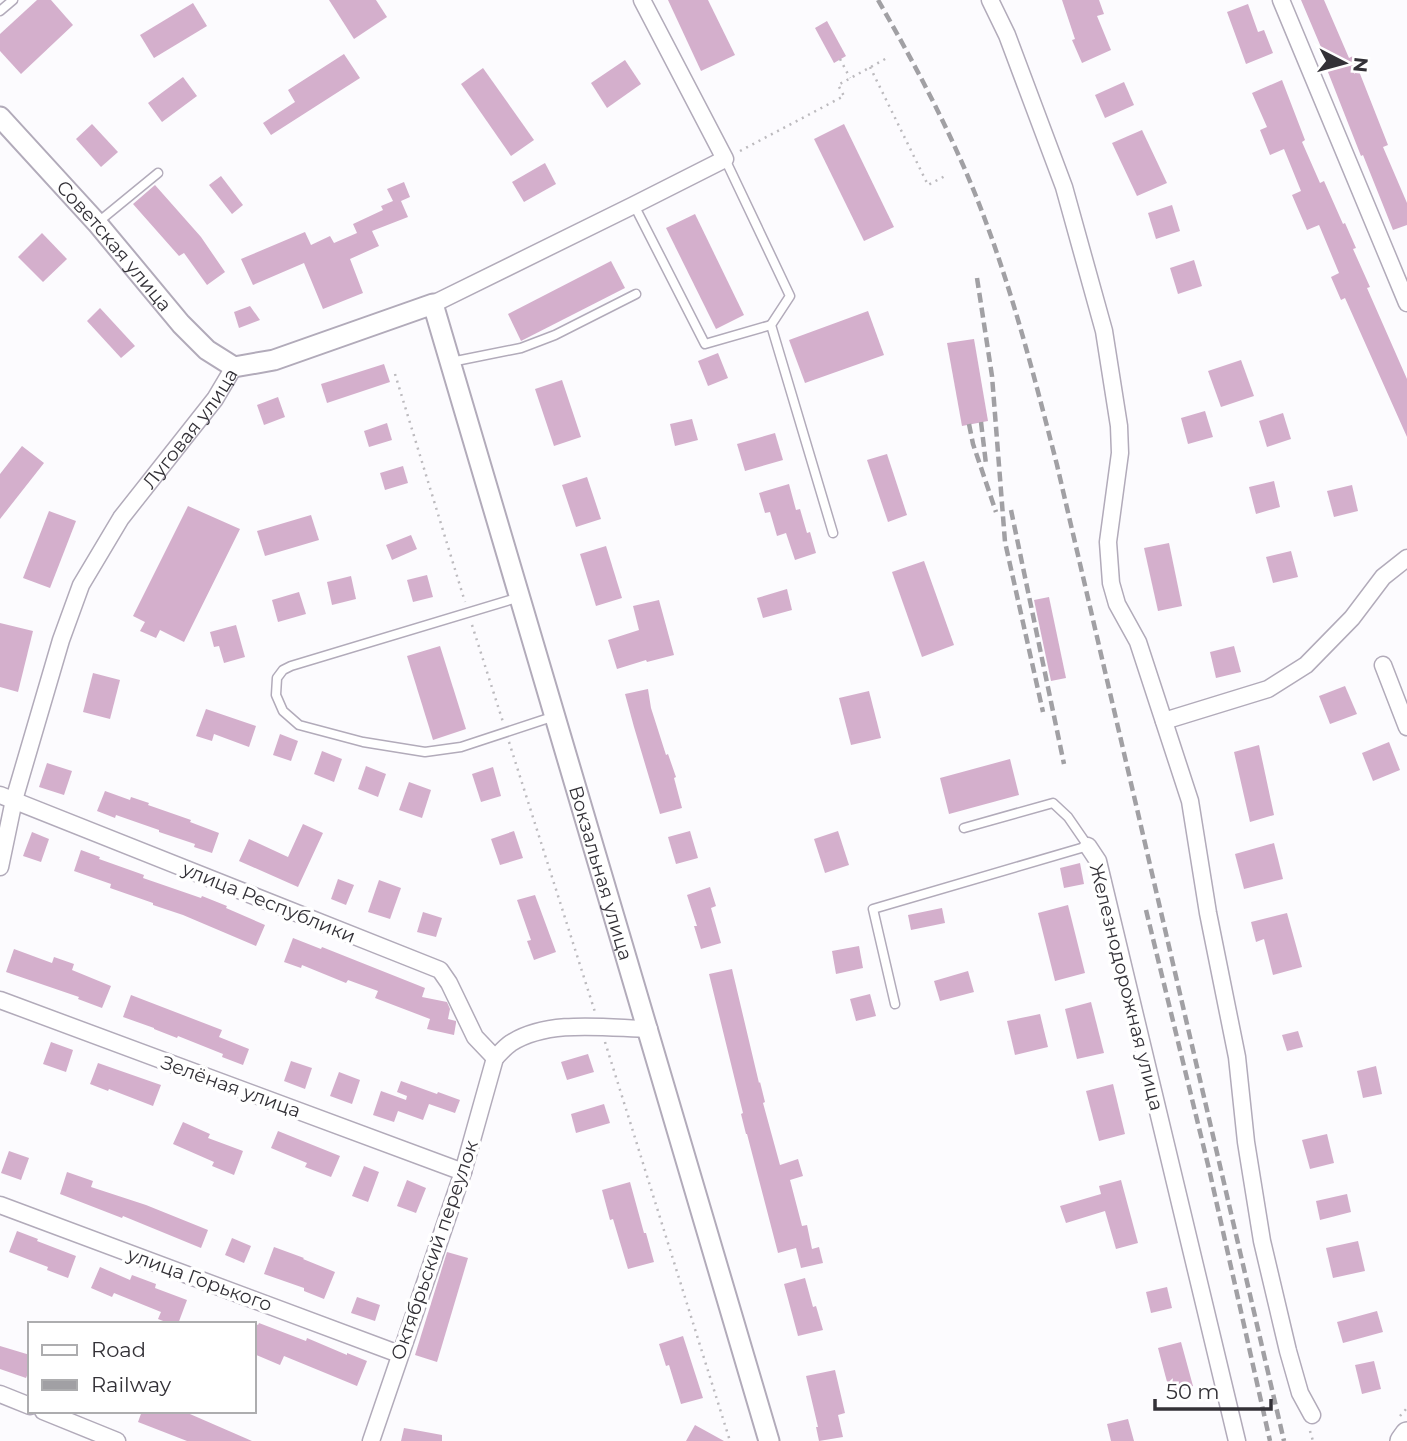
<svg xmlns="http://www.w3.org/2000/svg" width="1407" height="1441" font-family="Montserrat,sans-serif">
  <rect width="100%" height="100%" fill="#fcfbfe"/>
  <g fill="#d4afcc">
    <polygon points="37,0 51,0 73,25 21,74 0,51 0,34"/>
    <polygon points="329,0 376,0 387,17 354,39"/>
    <polygon points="668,0 708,0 735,55 701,71"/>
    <polygon points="1062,0 1099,0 1104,14 1097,16 1111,50 1082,63 1072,40 1075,39"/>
    <polygon points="1301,0 1324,0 1349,58 1353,56 1388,145 1383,147 1407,203 1407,225 1393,230 1363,155 1361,156 1326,67 1329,66"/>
    <polygon points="193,3 207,26 154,58 140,35"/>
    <polygon points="1248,4 1258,32 1264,30 1273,53 1246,64 1227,12"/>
    <polygon points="827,21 846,56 834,63 815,28"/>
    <polygon points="344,54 360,78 271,135 263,123 295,102 288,90"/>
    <polygon points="625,60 641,84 607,108 591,83"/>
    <polygon points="483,68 534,140 511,156 461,84"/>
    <polygon points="183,77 197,96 162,122 148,103"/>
    <polygon points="1282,80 1305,140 1302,142 1320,183 1324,181 1343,224 1345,223 1356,248 1353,249 1370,287 1367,288 1407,379 1407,437 1345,298 1341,300 1331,277 1339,273 1319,225 1307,230 1292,195 1301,191 1284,149 1270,155 1260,130 1267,127 1252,93"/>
    <polygon points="1124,82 1134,105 1105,118 1095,95"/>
    <polygon points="92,124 118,152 101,167 76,139"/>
    <polygon points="844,124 894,227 864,241 814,139"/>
    <polygon points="1142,130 1167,183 1137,196 1112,143"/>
    <polygon points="545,163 556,184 524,202 512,182"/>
    <polygon points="221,176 243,205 232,214 209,185"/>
    <polygon points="404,182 410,197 401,201 408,217 372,231 379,246 350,259 363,293 323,309 304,263 253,285 241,259 305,232 311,245 330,236 334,243 357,233 353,224 383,210 381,206 393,201 387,189"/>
    <polygon points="155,185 201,237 225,272 207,285 184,253 179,256 133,204"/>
    <polygon points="1172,205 1180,231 1156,239 1148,213"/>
    <polygon points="695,214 744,315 716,329 666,228"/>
    <polygon points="42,233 67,259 43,282 18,257"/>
    <polygon points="1194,260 1202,286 1178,294 1170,268"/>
    <polygon points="611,261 625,288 521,341 508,314"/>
    <polygon points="250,306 260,320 239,328 234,312"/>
    <polygon points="100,308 135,346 121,358 87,321"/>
    <polygon points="868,311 884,355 805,383 789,340"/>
    <polygon points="974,339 988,421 962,426 947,343"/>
    <polygon points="718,353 728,378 708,386 698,361"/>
    <polygon points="1241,360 1254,396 1221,407 1208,371"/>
    <polygon points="384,364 390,382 327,403 321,384"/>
    <polygon points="562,380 581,437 554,446 535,389"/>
    <polygon points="278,397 285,417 264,425 257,405"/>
    <polygon points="1205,411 1213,437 1188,444 1181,418"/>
    <polygon points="1283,413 1291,439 1267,447 1259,421"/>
    <polygon points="692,419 698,440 675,446 670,424"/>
    <polygon points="387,423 392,440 369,447 364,431"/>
    <polygon points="775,433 783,460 745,471 737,444"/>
    <polygon points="22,446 44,463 0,519 0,474"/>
    <polygon points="887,454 907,515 888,522 867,460"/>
    <polygon points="403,466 408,483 385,490 380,473"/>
    <polygon points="587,477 601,519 576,527 562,485"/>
    <polygon points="1274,481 1280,507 1256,514 1249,487"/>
    <polygon points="789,484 796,510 800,509 807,533 810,532 816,553 795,560 786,533 777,536 770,512 765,513 759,493"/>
    <polygon points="1352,485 1358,511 1334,517 1327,491"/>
    <polygon points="188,506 240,529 184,642 160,630 156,638 140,631 145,622 133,616"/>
    <polygon points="49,511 76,521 50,588 23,578"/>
    <polygon points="311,515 319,540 265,556 257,531"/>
    <polygon points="411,535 417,549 392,560 386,545"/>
    <polygon points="1169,543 1182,606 1158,611 1144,548"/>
    <polygon points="606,546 622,598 596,606 580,554"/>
    <polygon points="1291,551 1298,577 1273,583 1266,557"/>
    <polygon points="924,561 954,645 922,657 892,572"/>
    <polygon points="427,575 433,597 413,602 407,580"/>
    <polygon points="351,576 356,599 332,605 327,582"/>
    <polygon points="787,589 792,610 763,618 757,598"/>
    <polygon points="299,592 306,614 278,622 272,600"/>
    <polygon points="1049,597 1066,678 1051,681 1034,600"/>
    <polygon points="659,600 674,655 647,662 646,660 617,669 608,640 639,630 633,606"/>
    <polygon points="0,623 33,631 18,692 0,687"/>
    <polygon points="236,625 245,657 224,663 219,646 214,647 210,632"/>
    <polygon points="440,646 466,729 433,740 407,656"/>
    <polygon points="1234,646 1241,672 1216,678 1210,652"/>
    <polygon points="93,673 120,680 110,719 83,712"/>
    <polygon points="1345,686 1357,714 1330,724 1319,696"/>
    <polygon points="648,689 651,708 666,755 668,754 676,777 674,778 682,808 660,814 634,727 625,694"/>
    <polygon points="869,691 881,738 851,745 839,698"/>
    <polygon points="206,709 256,726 249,747 214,734 212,741 196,736"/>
    <polygon points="280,734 298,741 291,761 273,755"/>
    <polygon points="1389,742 1400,770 1373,781 1362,753"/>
    <polygon points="1259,745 1274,815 1250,822 1234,752"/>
    <polygon points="322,751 342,759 334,782 314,774"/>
    <polygon points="1010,759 1019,795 949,814 940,778"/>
    <polygon points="47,763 72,771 64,795 39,787"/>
    <polygon points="366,766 386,774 378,797 358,789"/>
    <polygon points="493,767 501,796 481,802 472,774"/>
    <polygon points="409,782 431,790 422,818 399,810"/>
    <polygon points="105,791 130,800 131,797 149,803 148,805 191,820 190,822 219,833 212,853 194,847 195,844 159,832 159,830 116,815 115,818 97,811"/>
    <polygon points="303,824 323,833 298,887 239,861 249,839 288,857"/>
    <polygon points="514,831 523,858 500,865 491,839"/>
    <polygon points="690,831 698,858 676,864 668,837"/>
    <polygon points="838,831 849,865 825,873 814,839"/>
    <polygon points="32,832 49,839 41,862 23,856"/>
    <polygon points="1274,843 1283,879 1244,889 1235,854"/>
    <polygon points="81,850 100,857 99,859 144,875 143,878 201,898 202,896 227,906 226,908 265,925 256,946 183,915 153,905 153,903 110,888 111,884 74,871"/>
    <polygon points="1080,863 1084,884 1064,888 1060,868"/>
    <polygon points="338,879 354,885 346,905 331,899"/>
    <polygon points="379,880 401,888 390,919 368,912"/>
    <polygon points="710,887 716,906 711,908 721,943 701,949 694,926 697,926 687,895"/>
    <polygon points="535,895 556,952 534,960 527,941 531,940 517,900"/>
    <polygon points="1068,905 1085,973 1055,981 1038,913"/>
    <polygon points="942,908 945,923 911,930 908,915"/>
    <polygon points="423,912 442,918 436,937 417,932"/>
    <polygon points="1287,913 1302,967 1273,975 1264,939 1256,942 1251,922"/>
    <polygon points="293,938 321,949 322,947 425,988 422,997 447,1002 450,1009 448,1019 456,1021 456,1023 454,1035 427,1029 430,1019 375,998 378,991 348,980 346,983 302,965 301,968 284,962"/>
    <polygon points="859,946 863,968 836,974 832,951"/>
    <polygon points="14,949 52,963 54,957 74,964 72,970 111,986 102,1008 78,999 79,997 6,972"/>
    <polygon points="732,969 759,1083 760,1082 765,1102 763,1103 780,1165 798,1159 803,1176 790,1180 802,1226 807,1225 812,1249 819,1247 823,1263 801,1268 796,1248 778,1253 747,1134 746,1134 741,1114 743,1113 709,974"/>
    <polygon points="968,971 974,992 940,1001 934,981"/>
    <polygon points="870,994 876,1016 856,1021 850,999"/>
    <polygon points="131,995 222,1030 219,1037 249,1049 243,1065 222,1057 223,1054 178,1036 177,1038 154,1029 154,1028 123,1017"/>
    <polygon points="1091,1002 1104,1053 1077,1059 1065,1009"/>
    <polygon points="1040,1014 1048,1047 1015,1055 1007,1021"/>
    <polygon points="1298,1031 1303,1047 1287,1051 1282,1035"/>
    <polygon points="51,1042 73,1050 66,1072 43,1064"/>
    <polygon points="588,1054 594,1072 567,1080 561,1062"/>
    <polygon points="291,1061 312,1068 305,1089 284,1081"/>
    <polygon points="98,1063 161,1085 153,1106 109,1089 108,1091 90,1084"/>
    <polygon points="1376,1066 1382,1094 1363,1098 1357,1071"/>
    <polygon points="339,1072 360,1080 352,1104 330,1096"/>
    <polygon points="401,1081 437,1094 438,1092 460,1100 455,1113 429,1104 423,1120 398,1111 394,1122 373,1115 381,1091 406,1100 407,1096 397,1092"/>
    <polygon points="1113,1084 1125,1134 1099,1141 1086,1091"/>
    <polygon points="604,1104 610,1123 576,1133 571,1114"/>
    <polygon points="183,1122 210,1134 208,1138 243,1151 234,1175 212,1166 214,1162 173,1144"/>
    <polygon points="278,1131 340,1156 331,1177 305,1167 307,1163 271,1148"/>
    <polygon points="1327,1134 1334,1163 1310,1169 1302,1140"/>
    <polygon points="9,1151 29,1158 21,1180 1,1173"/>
    <polygon points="364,1166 379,1172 368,1202 352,1196"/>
    <polygon points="67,1172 93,1181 91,1187 146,1205 208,1230 201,1248 123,1216 122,1218 60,1194"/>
    <polygon points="407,1180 426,1188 416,1213 397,1206"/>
    <polygon points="1121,1180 1138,1243 1116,1249 1105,1211 1066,1223 1060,1206 1101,1194 1099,1186"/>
    <polygon points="630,1182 644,1233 646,1233 654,1262 628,1269 613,1219 610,1220 602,1190"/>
    <polygon points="1347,1194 1351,1212 1320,1220 1316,1201"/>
    <polygon points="17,1231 38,1239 37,1241 76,1256 68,1278 47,1270 48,1267 9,1252"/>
    <polygon points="232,1238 251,1246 244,1263 225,1255"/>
    <polygon points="1358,1241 1365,1271 1333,1278 1326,1248"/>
    <polygon points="274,1247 304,1258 303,1259 335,1272 324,1299 304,1291 304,1288 264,1274"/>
    <polygon points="447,1252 468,1258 437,1362 415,1355"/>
    <polygon points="100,1267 130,1280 132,1275 156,1284 155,1288 187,1300 178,1324 171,1324 158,1319 161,1312 114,1293 112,1297 91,1288"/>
    <polygon points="805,1278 813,1307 816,1306 823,1330 798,1336 784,1284"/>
    <polygon points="1167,1287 1172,1308 1151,1313 1146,1292"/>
    <polygon points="357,1297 380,1305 375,1321 351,1313"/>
    <polygon points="1377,1311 1383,1332 1343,1343 1337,1322"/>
    <polygon points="254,1323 258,1325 259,1323 306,1341 307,1338 347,1355 347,1353 367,1361 357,1386 284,1356 280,1365 254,1354"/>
    <polygon points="683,1336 703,1398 681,1404 669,1365 666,1366 659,1344"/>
    <polygon points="1181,1342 1193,1386 1170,1393 1158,1348"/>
    <polygon points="0,1346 30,1355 30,1369 26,1378 0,1369"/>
    <polygon points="1374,1361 1381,1389 1362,1394 1355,1365"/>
    <polygon points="835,1370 845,1413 838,1415 843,1437 819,1441 816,1427 818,1427 806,1376"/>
    <polygon points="142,1411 183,1411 252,1441 187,1441 138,1422"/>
    <polygon points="1128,1419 1134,1441 1111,1441 1107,1424"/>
    <polygon points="695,1425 724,1441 686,1441"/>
    <polygon points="404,1428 442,1435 442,1441 401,1441"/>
  </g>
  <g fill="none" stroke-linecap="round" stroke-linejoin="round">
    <g stroke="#b2abba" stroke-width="11">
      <g id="service">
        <polyline points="0,11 13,0"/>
        <polyline points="725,159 790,296 771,325 833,533"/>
        <polyline points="634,205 705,344 771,325"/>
        <polyline points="97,223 158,173"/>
        <polyline points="451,362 521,348 555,335 636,294"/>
        <polyline points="520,597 291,666 283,670 277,678 276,695 283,711 299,725 363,742 425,752 461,747 555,716"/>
        <polyline points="895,1004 873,909 1088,846 1068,817 1053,803 964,828"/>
      </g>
    </g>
    <g stroke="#b2abba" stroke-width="19">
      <g id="minor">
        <polyline points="990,0 1007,35 1064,187 1104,331 1119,426 1120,453 1108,542 1111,583 1117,604 1138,642 1190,801 1208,913 1237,1057 1246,1142 1262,1241 1288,1351 1300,1393 1312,1415"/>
        <polyline points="1281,0 1407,303"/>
        <polyline points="433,304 634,205 725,159 642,0"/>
        <polyline points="1383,665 1407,727"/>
        <polyline points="1164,721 1268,689 1306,665 1352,618 1383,577 1407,558"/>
        <polyline points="0,795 440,970 449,983 475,1037 495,1058"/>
        <polyline points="1088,846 1098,861 1237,1441"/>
        <path id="s1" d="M0,867L14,800L61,640L81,585L121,518L215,399L234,367"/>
        <polyline points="0,1000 463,1172"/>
        <path d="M495,1058C500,1053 505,1047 511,1043C549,1019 606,1028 649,1029"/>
        <polyline points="0,1205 399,1354"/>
        <polyline points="0,1394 30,1406"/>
        <polyline points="43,1411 117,1441"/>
        <polyline points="371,1441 463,1172 495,1058"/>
      </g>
    </g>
    <g stroke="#b2abba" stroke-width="23">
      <g id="tertiary">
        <path id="s2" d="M0,117L97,223L181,324L207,350L234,367L274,360L433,304L769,1441"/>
      </g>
    </g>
    <g stroke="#b2abba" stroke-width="26">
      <polyline id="secondary" points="1402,1441 1407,1434"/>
    </g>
    <g stroke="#bcbabe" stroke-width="2.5" stroke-dasharray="2 5" stroke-linecap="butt">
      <polyline points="840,59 850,78"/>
      <polyline points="870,67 928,185 945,176"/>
      <polyline points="740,151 844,96 838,85 887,58"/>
      <polyline points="395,374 465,602"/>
      <polyline points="472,625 503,722"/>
      <polyline points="509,742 595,1012"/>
      <polyline points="605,1042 730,1441"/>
      <polyline points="1400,1416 1407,1408"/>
      <polyline points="1310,1431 1313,1441"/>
    </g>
    <use href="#service" stroke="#fff" stroke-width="8"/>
    <use href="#minor" stroke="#fff" stroke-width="16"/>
    <use href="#tertiary" stroke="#fff" stroke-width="19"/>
    <use href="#secondary" stroke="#fff" stroke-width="23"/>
    <g stroke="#a1a0a4" stroke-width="4.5" stroke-dasharray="10 5" stroke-linecap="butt">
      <path d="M878,0C909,54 938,108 963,165C1005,261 1031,364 1057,465L1284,1441"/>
      <polyline points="977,278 992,376 1005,542 1043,712"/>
      <polyline points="981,422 986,464"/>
      <polyline points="969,424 973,444 996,512"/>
      <polyline points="1011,510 1064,764"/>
      <polyline points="1146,910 1209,1169 1270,1441"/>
    </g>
  </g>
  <g text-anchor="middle" stroke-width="7" stroke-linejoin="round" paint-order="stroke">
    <g font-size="19" fill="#333137" stroke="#fff">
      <text dy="7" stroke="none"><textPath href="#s2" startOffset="172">Советская улица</textPath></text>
      <text dy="7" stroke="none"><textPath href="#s1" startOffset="485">Луговая улица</textPath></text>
      <text dy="7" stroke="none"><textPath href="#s2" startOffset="1146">Вокзальная улица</textPath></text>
      <text transform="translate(269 902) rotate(22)" y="7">улица Республики</text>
      <text transform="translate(1127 987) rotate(76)" y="7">Железнодорожная улица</text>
      <text transform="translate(231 1086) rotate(20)" y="7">Зелёная улица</text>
      <text transform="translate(434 1250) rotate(-71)" y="7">Октябрьский переулок</text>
      <text transform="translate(200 1279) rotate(20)" y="7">улица Горького</text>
    </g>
  </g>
  <rect x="28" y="1322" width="228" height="91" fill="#ffffff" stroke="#adadaf" stroke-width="2"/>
  <rect x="42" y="1345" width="35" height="10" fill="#ffffff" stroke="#adadaf" stroke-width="2"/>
  <text x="91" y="1357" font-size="21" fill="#333137">Road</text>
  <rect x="42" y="1380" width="35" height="10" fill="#a1a0a4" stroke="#adadaf" stroke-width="2"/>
  <text x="91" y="1392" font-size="21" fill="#333137">Railway</text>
  <g transform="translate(1344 63) rotate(96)" stroke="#ffffff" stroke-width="5" paint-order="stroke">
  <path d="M0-5L12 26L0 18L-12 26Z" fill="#333137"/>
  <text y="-10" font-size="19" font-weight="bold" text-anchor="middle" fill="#333137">N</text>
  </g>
  <path d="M1155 1399v10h116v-10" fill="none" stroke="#333137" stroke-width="3.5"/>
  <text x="1166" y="1399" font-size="21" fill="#333137" stroke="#ffffff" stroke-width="5" paint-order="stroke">50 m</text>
</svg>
